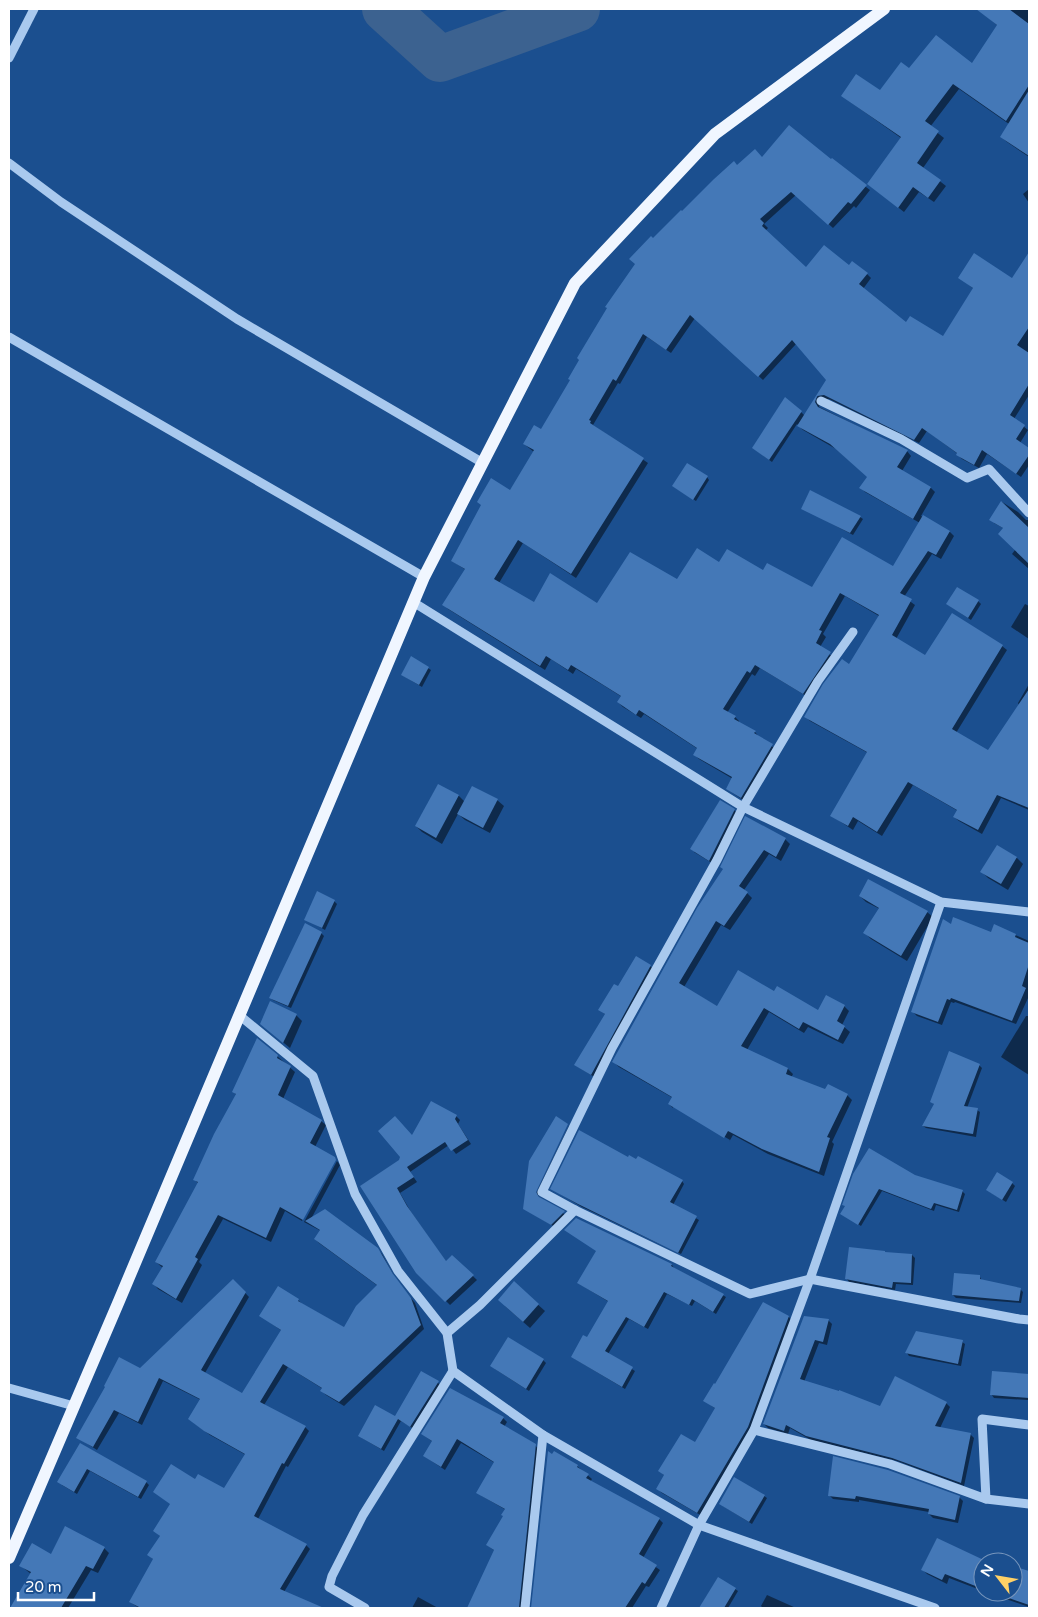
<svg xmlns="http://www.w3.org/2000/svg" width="1038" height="1617" font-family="'Varela Round',sans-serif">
  <rect width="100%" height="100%" fill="#1b4f8f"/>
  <g fill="#0007" fill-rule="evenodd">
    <polygon points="985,9 1029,9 1029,157 1007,142 1001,137 1009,124 959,89 930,127 944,138 923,168 946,186 934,202 919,192 904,212 868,184 901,138 849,101 843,96 881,92 910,70 973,65 998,26 982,12"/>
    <path d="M763,159L831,161L870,190L856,208L854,206L833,228L796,195L764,224L768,228L765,231L806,269L849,267L867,274L871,278L863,289L906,324L943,337L974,289L959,277L1012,279L1026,259L1029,261V395L1014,419L1028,430L1020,443L1029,450V465L1021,477L987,454L979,468L962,459L958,455V454L927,431L919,443L829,399L821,400L819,407L907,451L911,456L902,471L931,488L935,492L921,516L950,532L954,536L941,559L932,554L904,597L915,605L896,639L926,657L1002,646L1007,650L956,733L988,752L1019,705L1018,703L1029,684V810L1001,798L982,834L959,821L954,817L958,811L913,785L882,836L858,821L853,830L832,816L868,753L810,721L806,717L850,665L879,616L845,596L823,634L826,637L820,647L834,658L808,697L760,668L755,676L752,674L727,713L735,717L739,721V723L755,732L759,737L777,750L746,802L727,789L733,779L699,759L695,755L698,749L644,714L641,718L623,707L618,702L622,697L603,685L576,669L573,674L551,659L545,670L448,609L444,604L466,570L452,561L510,491L534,452L524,444L542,431L653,240L682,213L737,166ZM695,318L763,380L796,344L828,380L805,416L801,412L753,448L772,462L797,424L803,430L836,449L868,477L861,487L865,492L920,523L894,568L812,589L764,572L719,564L678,581L597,605L534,604L499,583L523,543L576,578L648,463L593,425L618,383L620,384L647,337L671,353Z"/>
    <polygon points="1029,189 1029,203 1023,194"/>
    <polygon points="707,477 709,480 696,501 673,486"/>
    <polygon points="1002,502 1018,512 1026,520 1029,520 1029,569 1012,554 1015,550 1005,529 994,523"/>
    <polygon points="802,508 860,517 863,519 853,535"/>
    <polygon points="978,601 981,604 971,620 947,604"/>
    <polygon points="1025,604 1029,606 1029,639 1011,627"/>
    <polygon points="412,658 431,670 422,687 402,675"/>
    <polygon points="438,785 459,796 465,802 497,800 504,806 490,833 465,820 458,814 442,844 422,832 416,826"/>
    <polygon points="734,810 737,813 712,863 694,852"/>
    <polygon points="785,839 790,844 781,861 769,854 744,890 752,898 730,930 721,925 684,987 718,1007 774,993 819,1012 826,997 844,1006 849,1011 842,1025 850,1032 843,1044 808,1027 804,1033 769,1012 747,1050 788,1069 793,1074 791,1078 826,1091 847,1095 852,1100 832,1142 834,1144 824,1176 768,1154 733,1135 729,1142 730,1140 673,1106 673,1108 669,1104 673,1098 619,1067 614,1062 725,870"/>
    <polygon points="997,847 1017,858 1023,864 1008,890 988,878 982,872"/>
    <polygon points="860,896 927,912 933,917 907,961 871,939 865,933 880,909 866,902"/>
    <polygon points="334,901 337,904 325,930 306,919"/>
    <polygon points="951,925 992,934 995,926 1029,941 1029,996 1016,1024 955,1002 954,1003 951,1002 942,1025 917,1016 912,1011"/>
    <polygon points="321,933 324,936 291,1008 273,1000 270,997"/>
    <polygon points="650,966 654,970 596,1078 575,1065 606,1015 600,1010 619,988"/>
    <polygon points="296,1015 302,1021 290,1048 268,1030"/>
    <polygon points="1026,1016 1029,1016 1029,1075 1001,1057"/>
    <polygon points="277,1056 295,1072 283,1099 321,1121 326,1125 315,1147 335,1159 302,1221 285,1211 271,1242 223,1219 199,1262 202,1265 182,1303 158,1289 154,1284 163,1268 156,1262 199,1184 194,1179 237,1096 234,1092"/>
    <polygon points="979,1065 982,1068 967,1108 977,1110 980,1112 976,1137 926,1128 923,1126 935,1105 931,1101"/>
    <polygon points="456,1116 460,1120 458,1124 471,1144 456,1154 449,1145 410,1172 417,1182 400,1193 411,1212 446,1262 452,1256 477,1280 450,1305 417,1272 361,1186 400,1161 413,1137"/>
    <polygon points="569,1126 570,1127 538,1195 540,1199 566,1215 555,1227 528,1211 532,1197 534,1198"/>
    <polygon points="629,1159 682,1181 684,1184 673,1205 699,1220 681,1254 582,1207 552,1189"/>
    <polygon points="337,1161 340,1165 311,1219 377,1249 382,1254 396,1280 415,1303 424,1329 344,1406 326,1395 322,1391 323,1389 288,1367 264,1405 305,1427 309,1431 288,1467 286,1466 258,1519 306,1545 310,1549 284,1592 321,1608 139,1608 130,1602 154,1560 149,1555 161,1537 155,1531 171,1504 154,1492 196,1481 225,1489 246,1455 210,1435 194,1423 201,1400 163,1381 142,1425 119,1413 97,1450 77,1437 140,1369 233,1280 249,1297 205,1373 242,1395 282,1331 261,1316 298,1300 302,1304 345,1328 378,1286 319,1243 315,1239 321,1231 304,1222"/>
    <polygon points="1029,1166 1029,1237 1028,1235"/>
    <polygon points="854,1175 915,1176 962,1191 965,1194 959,1212 936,1205 934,1211 882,1191 861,1226 842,1214 846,1207"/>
    <polygon points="1012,1183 1015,1186 1006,1202 990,1192"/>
    <polygon points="886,1254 912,1255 915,1258 913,1285 896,1284 895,1290 849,1282 847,1279"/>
    <polygon points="672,1265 674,1268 726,1297 716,1314 695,1301 692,1306 667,1294 648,1329 629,1319 608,1354 635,1371 625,1389 575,1359 609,1302 578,1283"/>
    <polygon points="980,1277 982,1281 1020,1289 1023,1292 1021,1303 956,1298 953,1295"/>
    <polygon points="514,1283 545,1311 530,1328 505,1306"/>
    <polygon points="764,1304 789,1317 793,1322 752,1432 702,1516 662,1493 658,1489 665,1476 660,1471 695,1444 716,1409 704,1400 716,1386"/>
    <polygon points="805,1317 828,1320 832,1324 827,1345 819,1343 804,1382 881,1407 946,1403 950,1407 940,1428 970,1434 974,1438 964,1486 897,1461 811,1440 790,1428 788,1434 768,1428 764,1424"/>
    <polygon points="962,1342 965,1344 961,1366 909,1356 907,1353"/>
    <polygon points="543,1360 546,1363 529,1391 495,1369"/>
    <polygon points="421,1372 441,1385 414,1429 401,1421 384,1451 362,1438 396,1418"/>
    <polygon points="993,1373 1029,1376 1029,1411 1028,1409 1028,1400 994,1398 991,1394"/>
    <polygon points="503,1418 507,1422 504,1427 535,1445 539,1450 523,1608 469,1608 495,1551 487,1545 504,1516 506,1510 482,1496 478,1492 495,1463 461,1443 445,1470 424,1456 433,1442 422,1434"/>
    <polygon points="80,1444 146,1482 149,1485 141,1499 90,1471 77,1494 62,1485"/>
    <polygon points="549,1453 577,1466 592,1479 590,1482 659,1519 663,1523 643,1558 660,1570 649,1587 646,1586 632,1608 533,1608"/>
    <polygon points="829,1495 959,1497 963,1501 958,1523 933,1518 929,1514 929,1512 859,1500 859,1502 833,1499"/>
    <polygon points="764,1496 767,1498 752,1524 723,1506"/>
    <polygon points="937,1540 985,1562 983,1562 983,1591 949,1578 947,1584 927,1574 923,1570"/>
    <polygon points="104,1548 109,1553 98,1573 91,1570 68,1608 12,1608 31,1574 21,1566 51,1555"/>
    <polygon points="1013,1567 1029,1573 1029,1607 986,1592 1013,1592"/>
    <polygon points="735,1589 738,1591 728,1608 706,1608 702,1605"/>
    <polygon points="767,1595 796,1608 763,1608 761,1606"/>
    <polygon points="418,1597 438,1608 412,1608"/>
  </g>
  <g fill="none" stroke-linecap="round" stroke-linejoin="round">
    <polyline stroke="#3c6290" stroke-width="46" points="385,9 440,59 577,9"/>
  </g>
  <g fill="#4478b7">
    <polygon points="976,9 1009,9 1029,24 1029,85 1006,121 953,84 925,121 939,131 917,163 941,180 928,198 913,187 898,208 867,184 901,137 841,96 856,74 880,90 901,62 909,68 936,35 972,63 997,25"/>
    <polygon points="1029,90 1029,156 1000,137"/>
    <polygon points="789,125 831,159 832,158 867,185 851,204 848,202 828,225 791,192 760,219 764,223 762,226 806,267 824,245 849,265 852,261 868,273 859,284 906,322 910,316 943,336 973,288 958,278 974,253 1012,278 1029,252 1029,327 1017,345 1029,353 1029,384 1010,415 1025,425 1016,439 1029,448 1029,455 1016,474 982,450 974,465 956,455 957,453 922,428 914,440 824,395 817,396 815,402 818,407 908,450 897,467 931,487 913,519 859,488 867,477 830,444 797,426 826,380 792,340 758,377 690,315 666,350 643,334 616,381 613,379 589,420 591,421 590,423 644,458 571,574 518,540 494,579 534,602 550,573 597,603 630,552 677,579 697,548 719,562 727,549 763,570 767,563 812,587 842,537 893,566 923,515 950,531 936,555 928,551 900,593 912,599 892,635 925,655 952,613 1003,645 952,729 988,750 1029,689 1029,808 997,795 978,830 953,817 957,810 908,782 877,832 853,817 848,826 830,816 867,752 804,717 823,684 842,659 849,664 879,615 840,593 819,630 822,631 816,643 831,652 803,694 755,665 750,673 747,671 723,709 736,716 734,719 756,731 754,733 773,744 741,798 726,789 732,777 693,755 697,748 639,710 636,715 617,702 621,696 597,681 571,665 568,670 546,656 540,666 442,605 465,569 451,561 481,505 477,502 491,478 510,490 534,450 523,444 534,425 541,429 570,380 568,379 579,360 577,358 607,308 605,307 635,264 629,259 651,236 653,238 681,210 682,211 714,179 734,161 737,165 755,149 762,157"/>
    <polygon points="785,397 802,411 769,460 752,448"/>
    <polygon points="687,463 708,476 693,500 672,486"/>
    <polygon points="810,490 861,516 850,533 801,509"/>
    <polygon points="1001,501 1029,528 1029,564 998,534 1003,528 989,520"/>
    <polygon points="957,587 979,600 968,618 946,604"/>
    <polygon points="411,656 429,667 419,685 401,675"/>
    <polygon points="438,784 459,795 436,838 415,826"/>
    <polygon points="472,786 498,799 483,828 457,814"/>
    <polygon points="720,800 735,809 709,861 690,849"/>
    <polygon points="745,816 786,838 776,857 764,850 739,886 748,892 724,926 716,921 679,983 717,1006 738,970 774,991 777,986 818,1010 826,995 845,1005 837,1021 845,1026 838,1040 803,1022 799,1029 764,1008 741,1046 788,1068 786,1074 825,1089 828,1084 848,1094 827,1137 830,1138 819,1172 762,1149 728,1131 724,1138 668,1104 672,1097 612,1062 697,908 723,869 720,867"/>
    <polygon points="997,845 1017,857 1001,884 980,872"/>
    <polygon points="868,879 928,911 901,956 863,933 879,908 859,896"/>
    <polygon points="317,891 335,900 322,928 304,920"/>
    <polygon points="953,917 991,932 994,924 1016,934 1015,937 1029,943 1029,964 1022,986 1026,988 1012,1021 951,998 950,1000 947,999 938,1022 911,1012 943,919 951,924"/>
    <polygon points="305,923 322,932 288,1006 269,998"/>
    <polygon points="636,956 651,965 591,1075 574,1065 605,1014 598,1010 614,984 618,986"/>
    <polygon points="270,1001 297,1014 283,1043 260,1024"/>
    <polygon points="257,1038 278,1055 277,1058 291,1066 278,1095 322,1120 310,1143 335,1157 336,1160 303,1220 280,1207 266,1238 218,1215 195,1257 198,1259 176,1299 152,1284 163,1266 155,1262 198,1182 193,1180 214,1134 236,1094 232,1092"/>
    <polygon points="949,1051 980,1064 964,1106 978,1108 973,1134 922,1126 934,1104 930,1102"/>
    <polygon points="431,1101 457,1115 455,1119 468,1140 451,1151 445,1142 407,1167 414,1177 397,1188 407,1206 446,1261 452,1255 474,1275 445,1302 416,1273 360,1186 399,1160 400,1157 378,1131 395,1116 412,1135"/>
    <polygon points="556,1116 568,1124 536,1192 539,1197 565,1211 551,1225 523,1209 529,1161"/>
    <polygon points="579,1130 628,1157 629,1155 636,1159 638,1156 683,1180 670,1202 697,1216 678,1253 578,1204 550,1189"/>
    <polygon points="869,1148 915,1175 963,1190 957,1210 934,1203 931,1209 879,1189 858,1225 840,1214 845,1206 842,1205 853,1174"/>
    <polygon points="997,1172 1013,1182 1002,1200 986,1190"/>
    <polygon points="325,1209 378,1248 393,1274 411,1298 421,1325 339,1402 320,1391 322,1388 283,1364 260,1402 306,1426 284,1464 282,1463 254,1516 307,1544 280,1589 324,1608 141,1608 129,1602 153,1559 147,1555 160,1536 153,1531 170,1504 153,1492 171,1464 195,1479 198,1474 224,1488 245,1454 204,1431 188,1419 200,1399 159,1378 138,1422 114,1410 93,1447 76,1438 105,1387 104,1386 119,1357 140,1368 233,1279 246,1292 201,1370 242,1393 281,1330 259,1316 278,1286 299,1299 298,1301 344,1327 356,1306 377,1285 314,1239 320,1230 305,1221"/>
    <polygon points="576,1218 672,1264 671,1266 724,1294 713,1312 692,1299 689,1305 664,1292 644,1327 626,1317 605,1351 633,1367 622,1387 571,1357 583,1335 587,1337 608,1301 577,1283 596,1251 564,1230"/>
    <polygon points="849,1247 885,1251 885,1252 912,1254 911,1283 893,1282 892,1288 845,1279"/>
    <polygon points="954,1273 980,1275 980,1279 1021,1288 1019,1301 952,1295"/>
    <polygon points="514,1281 539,1304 523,1322 498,1300"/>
    <polygon points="763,1302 789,1316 748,1427 697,1513 656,1489 664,1475 658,1471 681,1434 695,1442 715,1408 703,1401 714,1383 715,1384"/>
    <polygon points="804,1316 829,1319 823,1342 815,1340 800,1379 839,1391 839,1390 880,1406 895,1376 947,1402 935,1426 971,1433 961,1483 892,1458 806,1436 786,1425 784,1431 763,1424"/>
    <polygon points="916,1331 963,1340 958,1364 905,1353"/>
    <polygon points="508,1337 544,1359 526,1389 490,1366"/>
    <polygon points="421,1371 439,1381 410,1427 398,1419 381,1449 358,1436 375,1405 395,1416"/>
    <polygon points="992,1371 1029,1374 1029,1398 990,1395"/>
    <polygon points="450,1388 504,1417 500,1423 536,1444 519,1608 467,1608 494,1550 486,1545 503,1516 501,1515 505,1509 476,1493 494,1462 457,1439 441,1467 423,1456 432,1441 421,1434"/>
    <polygon points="80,1443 147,1481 138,1497 87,1469 74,1492 57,1482"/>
    <polygon points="548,1451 552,1454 554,1451 578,1465 577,1467 589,1474 586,1478 660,1518 639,1554 657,1565 645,1584 642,1582 625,1608 531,1608"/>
    <polygon points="833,1456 888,1470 960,1496 955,1520 928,1514 929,1509 856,1496 855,1499 828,1496"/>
    <polygon points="734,1477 765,1495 749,1522 719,1504"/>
    <polygon points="65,1526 105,1547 93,1569 86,1566 61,1608 10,1608 31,1572 19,1566 32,1543 51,1554"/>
    <polygon points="937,1538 988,1562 983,1562 983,1589 945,1574 942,1580 921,1570"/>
    <polygon points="1013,1566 1029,1571 1029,1605 992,1592 1013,1592"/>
    <polygon points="718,1577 736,1588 724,1608 699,1608"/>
  </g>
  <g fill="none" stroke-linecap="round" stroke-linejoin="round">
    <g stroke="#a9c9ee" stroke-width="9">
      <polyline points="9,58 34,9"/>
      <polyline points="9,163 61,202 237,319 483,463"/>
      <polyline points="9,337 424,577"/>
      <polyline points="821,401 901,439 967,478 989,469 1029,513"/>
      <polyline points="413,602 743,807 941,902 1029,912"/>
      <polyline points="853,632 818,681 743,807 717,860 612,1048 542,1192 575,1210 750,1294 810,1279 1019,1319 1029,1320"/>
      <polyline points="239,1015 313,1076 355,1194 398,1271 447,1333 453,1371 543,1435 699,1525 935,1608"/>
      <polyline points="447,1333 480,1305 575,1210"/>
      <polyline points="9,1388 74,1406"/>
      <polyline points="754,1430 890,1464 986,1499 1029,1504"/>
      <polyline points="986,1499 982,1419 1029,1425"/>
      <polyline points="365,1608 329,1587 332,1576 363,1515 453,1371"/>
      <polyline points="525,1608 543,1435"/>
      <polyline points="661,1608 699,1525 754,1430 810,1279 941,902"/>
    </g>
    <polyline stroke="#f0f6ff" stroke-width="12" points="9,1558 119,1301 424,577 575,283 715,134 884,9"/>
  </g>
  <rect width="1038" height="1617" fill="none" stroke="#ffffff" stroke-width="20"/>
  <g transform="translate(998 1577) rotate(301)"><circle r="24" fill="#1b4f8f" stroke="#7695bc"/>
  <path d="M0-4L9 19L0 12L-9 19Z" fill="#ffd166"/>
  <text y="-8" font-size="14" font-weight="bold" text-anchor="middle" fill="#ffffff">N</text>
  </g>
  <path d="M18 1592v8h76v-8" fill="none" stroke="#ffffff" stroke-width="2.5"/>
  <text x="25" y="1592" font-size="15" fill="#ffffff" stroke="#1b4f8f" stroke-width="4" paint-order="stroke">20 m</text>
</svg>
